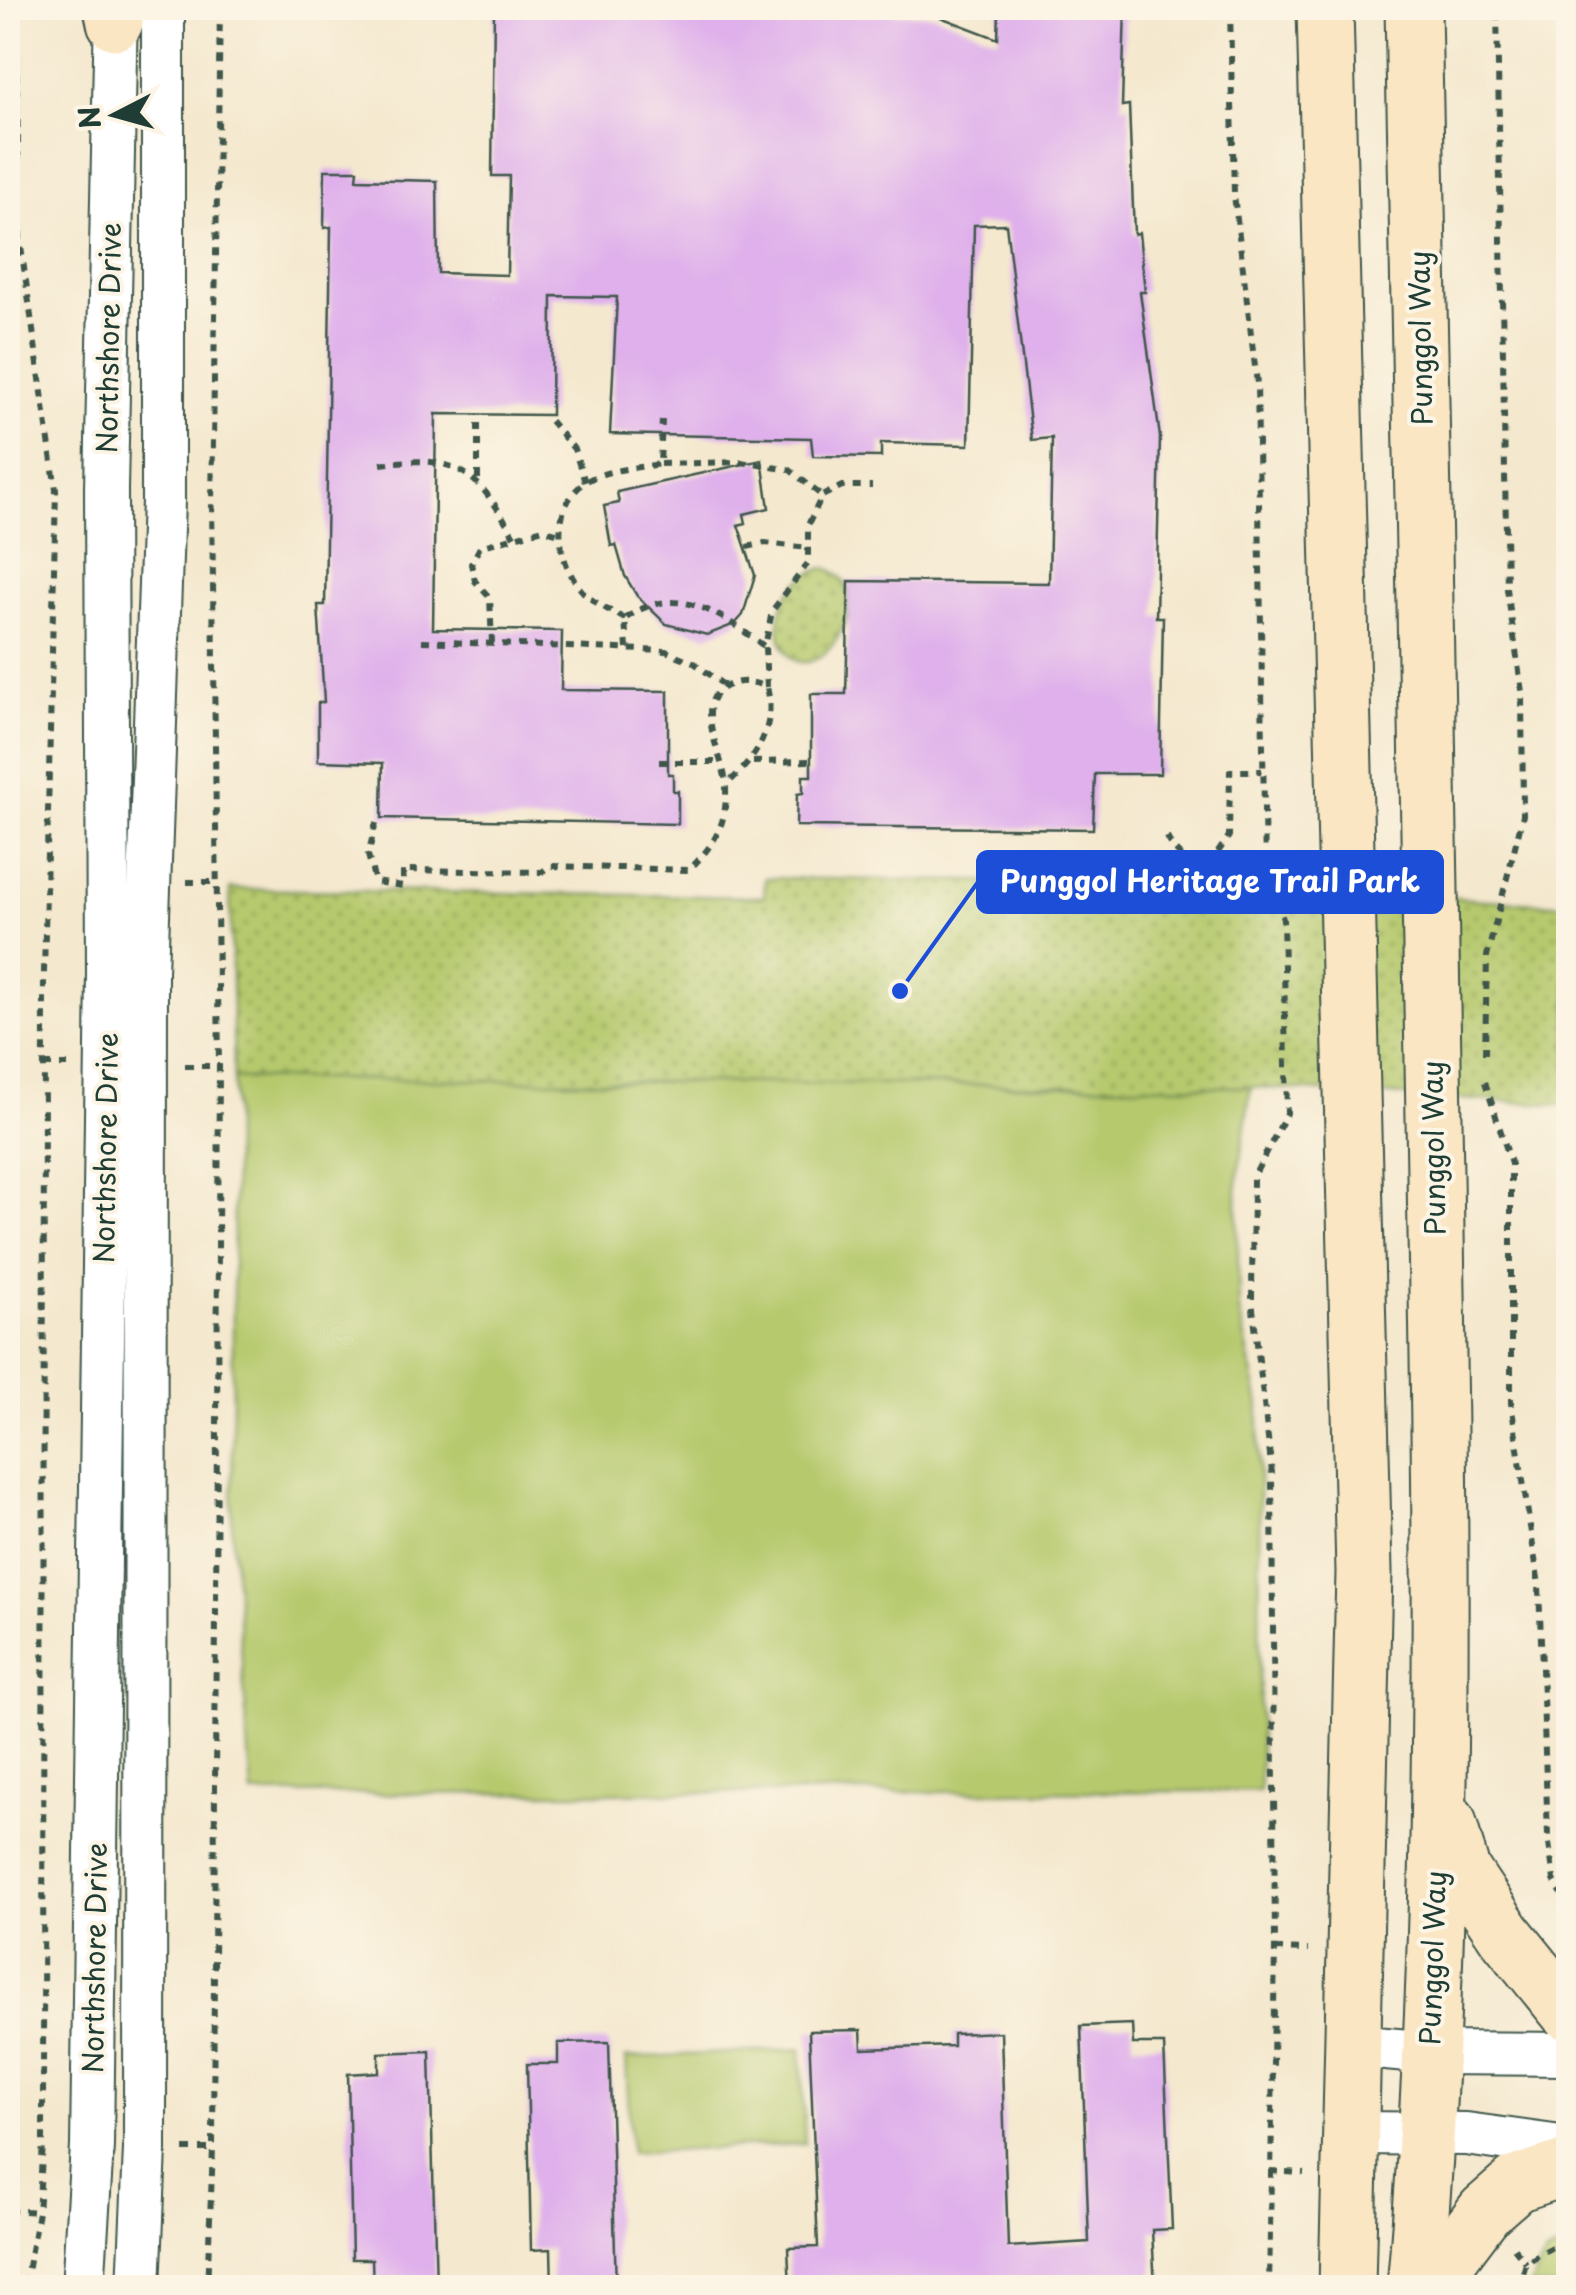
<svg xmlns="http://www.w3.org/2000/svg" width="1576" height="2295" font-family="'Playpen Sans',sans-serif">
  <defs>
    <pattern id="park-dots" width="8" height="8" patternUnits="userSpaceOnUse" patternTransform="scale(2.5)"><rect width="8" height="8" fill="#b6c96d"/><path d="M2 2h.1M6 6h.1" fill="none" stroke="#93a45a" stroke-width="1.8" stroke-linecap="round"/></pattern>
  </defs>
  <rect width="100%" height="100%" fill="#fcf5e5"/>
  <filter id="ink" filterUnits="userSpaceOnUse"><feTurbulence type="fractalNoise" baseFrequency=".01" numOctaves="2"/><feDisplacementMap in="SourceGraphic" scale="20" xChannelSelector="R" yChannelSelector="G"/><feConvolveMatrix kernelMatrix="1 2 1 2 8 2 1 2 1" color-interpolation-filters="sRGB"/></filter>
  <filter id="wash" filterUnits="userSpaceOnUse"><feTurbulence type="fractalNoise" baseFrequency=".0048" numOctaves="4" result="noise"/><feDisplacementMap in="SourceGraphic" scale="40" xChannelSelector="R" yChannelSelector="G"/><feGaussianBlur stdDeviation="2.25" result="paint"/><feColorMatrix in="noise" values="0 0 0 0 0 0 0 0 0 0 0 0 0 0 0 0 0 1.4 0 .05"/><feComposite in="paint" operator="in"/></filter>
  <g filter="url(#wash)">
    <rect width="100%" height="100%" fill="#f4e8ce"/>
    <g fill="#b6c96d" stroke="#6a8350" stroke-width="2.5">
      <polygon points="234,1078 1251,1087 1237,1183 1239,1310 1259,1404 1260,1791 252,1794 232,1530"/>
      <polygon points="801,2049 805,2144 631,2153 626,2058"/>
      <polygon points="1568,2245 1568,2287 1530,2287 1545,2255"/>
    </g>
    <g fill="url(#park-dots)" stroke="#6a8350" stroke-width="2.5">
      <path d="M826,568C887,591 810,705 783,645C769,613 793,573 826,568Z"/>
      <polygon points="765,878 1244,885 1568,905 1568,1105 1251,1087 234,1078 230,889 764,897"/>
    </g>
    <g id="blocks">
      <g fill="#dfb0eb">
        <polygon points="494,8 891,8 891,13 935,15 998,39 999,8 1125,8 1122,106 1129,105 1134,234 1139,233 1145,292 1140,292 1160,437 1156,617 1163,617 1160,774 1095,774 1093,829 796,826 797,794 803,793 803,776 811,776 811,694 846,694 849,581 1049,583 1052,438 1032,440 1006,224 974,225 969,445 881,443 881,457 813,456 811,438 610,434 617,297 552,296 551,415 436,414 433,629 562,631 561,690 668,691 668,774 673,774 673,791 678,791 678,824 382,818 383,763 318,761 318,703 324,702 318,605 325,605 331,227 324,228 325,170 358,170 357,179 437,181 438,273 507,275 509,176 492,176"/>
        <polygon points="762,460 769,508 744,514 746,523 738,525 755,575 743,615 735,624 707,635 666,624 637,596 625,576 616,545 611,546 604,506 619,503 617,492"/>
        <polygon points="1132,2024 1133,2044 1164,2044 1172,2229 1152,2230 1155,2288 1088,2288 1087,2283 790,2288 788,2248 818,2247 809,2031 861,2030 862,2049 953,2046 953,2034 1001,2032 1008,2247 1089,2242 1081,2026"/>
        <polygon points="609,2042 616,2288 552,2288 551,2249 531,2250 527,2064 558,2064 558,2043"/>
        <polygon points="430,2051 436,2288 373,2288 372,2259 352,2259 348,2074 379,2072 379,2053"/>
      </g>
    </g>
  </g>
  <g filter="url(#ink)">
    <use href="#blocks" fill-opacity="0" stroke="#3f574b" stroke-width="2.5"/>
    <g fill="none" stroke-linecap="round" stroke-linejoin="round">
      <g stroke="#3f574b" stroke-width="46">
        <g id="minor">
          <polyline points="1353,2046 1430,2053 1568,2054"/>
          <polyline points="1354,2133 1466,2134 1568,2148"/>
          <polyline points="83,2288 92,2146 108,972 106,489 116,8"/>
          <polyline points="139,2288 145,2149 146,972 163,501 163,8"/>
        </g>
      </g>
      <g stroke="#3f574b" stroke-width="59">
        <g id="secondary">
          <polyline points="112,8 115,22"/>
          <polyline points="1325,8 1364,1572 1347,2288"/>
          <path d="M1413,8C1422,378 1427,749 1434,1119C1441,1508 1449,1900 1415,2288"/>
          <polyline points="1448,1821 1462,1870 1504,1933 1568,2012"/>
          <polyline points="1427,2288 1485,2211 1516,2184 1568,2167"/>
        </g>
      </g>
      <g stroke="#3f574b" stroke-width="6" stroke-dasharray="8 8" stroke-linecap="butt">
        <polyline points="15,8 20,240 56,490 44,972 43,2145 38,2212 24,2288"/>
        <polyline points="1230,8 1234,195 1257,383 1265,870 1283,919 1287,1113 1253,1178 1252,1300 1272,1473 1275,1949 1269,2288"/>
        <polyline points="550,421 574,449 585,482"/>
        <path d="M381,464C458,453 478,473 514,536"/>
        <polyline points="660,464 741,462 790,470 822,496"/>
        <polyline points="478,479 478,420"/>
        <polyline points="747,547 765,543 808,548"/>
        <path d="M625,619C613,612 596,604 585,594C557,565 548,510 584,483C603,469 638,468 660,464L662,420"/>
        <polyline points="422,641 666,651 693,662 725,686"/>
        <polyline points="492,643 490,598 475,581 471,564 480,547 543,529 559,534"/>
        <path d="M627,649L625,619C675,581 722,614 765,647"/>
        <polyline points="767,687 765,647 772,611 808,563 808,525 822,496 842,486 872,486"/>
        <polyline points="659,762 720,762"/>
        <polyline points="753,762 811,761"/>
        <path d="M376,823L368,855L375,882L403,886V870L542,872L550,866L689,870C715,843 727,826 726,786C726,759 688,701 729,685C744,679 753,682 767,687C777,727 756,759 727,784"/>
        <path d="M1167,837C1178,859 1190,863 1214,858L1229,836L1230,771H1262"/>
        <polyline points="187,882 217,882"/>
        <polyline points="1485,1054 1487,956 1523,815 1522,692 1507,589 1497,8"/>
        <polyline points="44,1065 68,1065"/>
        <polyline points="185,1066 219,1066"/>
        <polyline points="1485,1082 1511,1163 1511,1403 1539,1585 1548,1836 1554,1880 1568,1905"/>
        <polyline points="1275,1949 1308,1950"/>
        <polyline points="184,2149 213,2149"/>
        <polyline points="1270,2171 1304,2173"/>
        <polyline points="8,2210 38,2212"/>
        <polyline points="1514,2248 1526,2263"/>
        <polyline points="207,2288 213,2149 219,1066 212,503 220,8"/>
        <polyline points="1519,2288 1526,2263 1568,2237"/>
      </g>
      <use href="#minor" stroke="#fff" stroke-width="42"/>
      <use href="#secondary" stroke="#fbe6c4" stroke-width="55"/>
    </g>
  </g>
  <g text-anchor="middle" stroke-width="8" stroke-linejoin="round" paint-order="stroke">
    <g font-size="28" fill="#1f3d34" stroke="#fcf5e5">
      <text transform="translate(109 338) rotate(-89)" y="10">Northshore Drive</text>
      <text transform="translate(1421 338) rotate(-91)" y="10">Punggol Way</text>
      <text transform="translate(106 1148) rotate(-89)" y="10">Northshore Drive</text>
      <text transform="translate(1434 1148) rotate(-91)" y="10">Punggol Way</text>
      <text transform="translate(95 1958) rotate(-89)" y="10">Northshore Drive</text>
      <text transform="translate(1433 1958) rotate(-88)" y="10">Punggol Way</text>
    </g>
  </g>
  <path fill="none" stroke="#1d4ed8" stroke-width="4" d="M900 991L978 882"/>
  <circle fill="#1d4ed8" stroke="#fcf5e5" stroke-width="4" cx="900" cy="991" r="10"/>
  <rect fill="#1d4ed8" stroke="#1d4ed8" stroke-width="4" x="978" y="852" width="464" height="60" rx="10"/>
  <g font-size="30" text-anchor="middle" font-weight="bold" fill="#fff">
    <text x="1210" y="892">Punggol Heritage Trail Park</text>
  </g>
  <rect width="1576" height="2295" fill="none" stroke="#fcf5e5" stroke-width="40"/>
  <g transform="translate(115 115) rotate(264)" stroke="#fcf5e5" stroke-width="8" paint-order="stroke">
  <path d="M0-8L18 38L0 25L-18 38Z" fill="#1f3d34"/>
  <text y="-15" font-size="28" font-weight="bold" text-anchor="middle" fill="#1f3d34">N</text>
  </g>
</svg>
